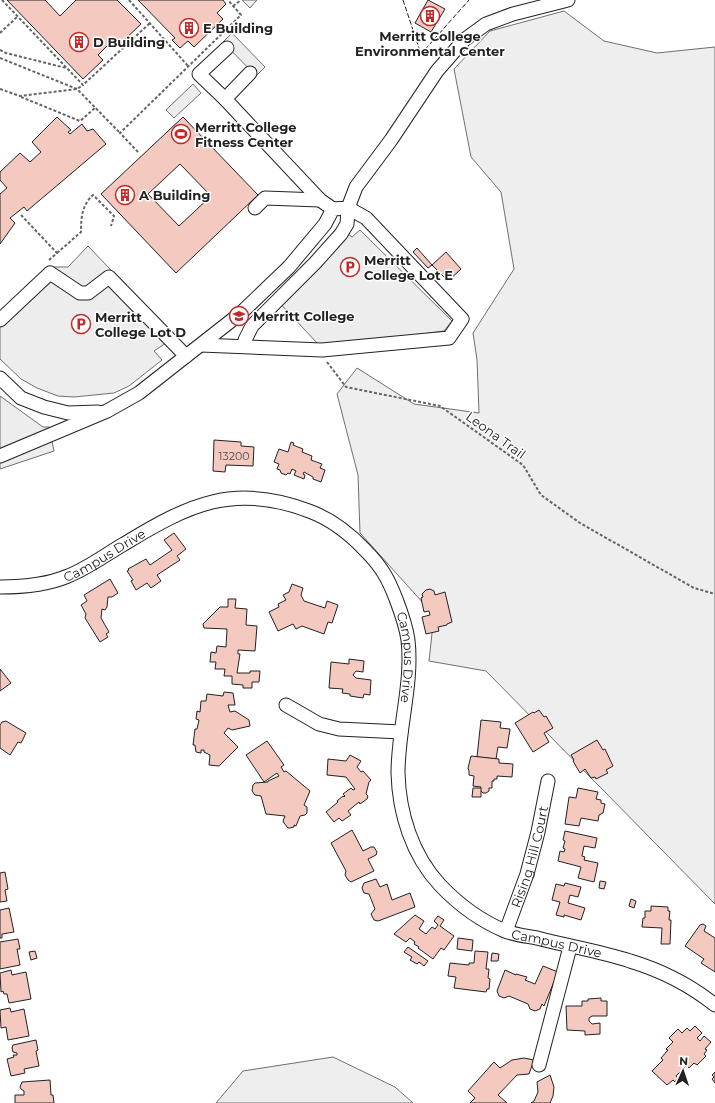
<svg xmlns="http://www.w3.org/2000/svg" width="715" height="1103" font-family="Montserrat,sans-serif">
  <rect width="100%" height="100%" fill="#fff"/>
  <g fill="#eee" stroke="#6f6f6f">
    <polygon points="564,11 604,41 657,53 715,47 715,904 486,671 429,661 434,615 360,533 358,475 337,394 357,368 414,404 479,413 477,360 473,333 514,269 501,192 471,157 454,69 490,31"/>
    <polygon points="333,1057 395,1087 413,1103 216,1103 243,1071"/>
  </g>
  <g fill="#ededed" stroke="#6f6f6f">
    <polygon points="242,0 257,0 250,8"/>
    <polygon points="232,33 265,67 256,76 223,42"/>
    <polygon points="193,84 201,93 174,118 166,110"/>
    <polygon points="339,227 352,237 360,230 452,321 444,331 380,340 318,344 274,297"/>
    <polygon points="88,246 175,337 154,351 162,360 129,386 114,393 74,397 58,396 37,388 21,379 0,359 0,311 47,267 68,267"/>
    <polygon points="0,396 43,427 49,427 54,451 0,469"/>
  </g>
  <g fill="#f3c9c0" stroke="#222" fill-rule="evenodd">
    <polygon points="7,0 45,0 60,16 76,0 117,0 141,24 119,45 114,39 98,55 103,60 83,79"/>
    <polygon points="138,0 223,0 226,4 217,13 223,19 194,47 188,41 180,48 172,40 175,38"/>
    <polygon points="428,0 445,9 431,32 415,23"/>
    <polygon points="57,117 71,130 68,132 70,134 82,124 87,131 93,129 106,144 27,211 24,207 10,218 15,223 0,244 0,194 7,188 0,180 0,172 20,153 30,162 41,152 32,142"/>
    <path d="M183,117L258,195L176,273L101,194ZM180,164L211,196L179,226L148,194Z"/>
    <polygon points="417,248 432,265 428,268 413,252"/>
    <polygon points="446,252 461,269 448,281 432,265"/>
    <polygon points="214,440 241,442 241,446 254,447 253,466 226,465 225,472 213,471"/>
    <polygon points="291,442 294,443 293,445 303,449 302,452 312,456 311,460 322,464 320,468 325,470 321,482 313,479 313,477 304,472 303,474 305,475 304,479 294,475 296,471 292,469 290,474 288,473 286,475 281,473 280,470 277,469 279,464 274,462 279,449 288,452"/>
    <polygon points="174,533 186,549 177,556 180,560 157,575 161,581 151,588 147,583 136,590 131,581 133,580 127,571 129,570 128,569 146,559 150,565 172,550 164,540"/>
    <polygon points="110,579 118,593 112,597 108,597 107,607 105,610 102,609 101,618 109,632 106,634 108,637 100,642 85,618 86,614 81,605 87,601 84,595"/>
    <polygon points="292,584 303,588 301,595 304,601 325,608 327,601 338,605 332,623 328,622 324,634 302,626 296,629 293,624 278,631 269,612 279,607 278,604 286,600 283,595 289,592"/>
    <polygon points="430,589 434,591 435,595 445,592 452,622 447,624 447,625 438,627 439,631 426,634 422,617 430,615 429,611 424,612 421,598 423,597 422,594 426,590"/>
    <polygon points="228,599 236,599 235,608 247,609 246,625 257,626 255,651 238,650 238,654 240,654 237,673 250,673 250,671 260,671 259,682 252,682 252,688 243,688 243,685 232,684 232,676 224,676 225,669 215,669 216,662 210,662 211,652 216,653 217,646 226,647 227,629 204,628 203,624 220,607 228,607"/>
    <polygon points="349,659 364,661 363,672 356,671 353,675 356,678 371,680 370,695 364,694 363,698 350,696 350,694 342,693 343,689 329,688 331,662 349,664"/>
    <polygon points="0,669 11,683 0,691"/>
    <polygon points="224,692 233,693 235,705 228,705 230,712 235,711 249,720 250,726 232,730 228,728 224,733 238,747 219,766 209,765 210,755 204,752 204,750 201,750 201,753 196,752 195,745 193,745 195,729 197,729 199,720 196,719 197,711 200,712 201,701 206,701 207,694 223,696"/>
    <polygon points="539,710 544,717 546,716 553,728 544,733 549,742 533,752 515,723 533,712 534,713"/>
    <polygon points="481,720 501,722 500,728 510,729 507,748 498,747 496,759 477,757"/>
    <polygon points="6,721 26,733 21,743 18,742 10,755 0,748 0,725 2,722"/>
    <polygon points="597,740 603,750 605,749 613,766 606,770 608,773 596,779 595,777 591,778 585,769 580,773 573,761 574,760 571,755"/>
    <polygon points="267,741 284,765 281,767 284,772 286,771 310,791 304,805 307,807 307,813 305,815 300,816 296,826 294,825 294,827 290,828 288,828 284,823 283,821 285,816 266,814 261,796 255,795 252,791 253,785 255,783 268,782 268,781 279,776 277,773 264,782 246,755"/>
    <polygon points="350,755 361,761 357,767 361,772 363,771 371,780 369,782 366,794 368,796 367,799 360,804 359,802 348,811 351,815 342,821 339,818 334,822 326,812 338,802 337,801 343,796 344,797 345,796 343,794 351,788 353,790 355,789 346,777 327,775 328,759 346,761"/>
    <polygon points="471,756 499,759 499,763 513,764 512,777 497,776 497,779 494,779 494,781 492,781 492,788 489,788 489,791 486,793 483,793 480,790 481,787 473,786 474,776 469,775 469,771 468,768"/>
    <polygon points="473,788 481,788 481,797 472,797"/>
    <polygon points="578,788 598,792 596,799 601,800 601,803 605,804 603,813 599,815 598,821 581,818 579,826 565,824 569,797 576,798"/>
    <polygon points="352,830 363,851 371,847 374,847 377,852 376,855 368,859 374,871 351,882 348,880 345,875 346,871 331,843"/>
    <polygon points="565,831 597,838 595,848 584,846 582,856 585,857 584,860 598,863 594,882 578,878 581,867 558,861 560,851 564,852 565,849 563,848 565,841 563,840"/>
    <polygon points="5,872 8,889 5,890 7,901 0,902 0,873"/>
    <polygon points="376,879 380,887 387,884 392,900 410,893 415,907 378,921 374,920 371,914 375,909 369,894 364,893 362,888 364,883"/>
    <polygon points="600,881 606,882 604,889 599,888"/>
    <polygon points="565,883 581,887 578,897 570,895 568,903 585,908 581,920 564,915 564,917 556,915 560,902 552,900 556,884 564,886"/>
    <polygon points="631,899 636,901 634,908 629,906"/>
    <polygon points="651,906 668,907 668,911 670,911 669,920 671,920 670,944 661,944 662,928 642,927 643,918 645,918 645,911 651,911"/>
    <polygon points="9,908 14,932 2,934 2,938 0,938 0,910"/>
    <polygon points="415,915 424,921 419,929 426,934 432,927 435,929 438,925 434,921 438,916 444,920 440,926 454,936 444,950 441,948 433,959 418,948 419,947 414,944 415,942 410,938 406,942 394,934"/>
    <polygon points="703,924 706,926 704,931 715,938 715,972 701,963 704,959 685,946 700,925"/>
    <polygon points="458,938 473,940 472,951 457,949"/>
    <polygon points="18,939 20,949 17,949 20,965 0,969 0,942"/>
    <polygon points="408,947 428,961 424,966 419,962 417,964 410,960 412,957 404,952"/>
    <polygon points="35,951 37,958 31,960 29,952"/>
    <polygon points="475,951 488,952 486,969 489,969 488,978 490,979 489,989 487,989 486,992 454,988 456,977 448,976 450,963 469,965 469,963 474,963"/>
    <polygon points="492,953 499,954 498,961 491,961"/>
    <polygon points="543,966 558,972 544,1006 542,1004 540,1009 535,1011 530,1009 528,1004 509,996 504,998 499,996 497,991 505,970 516,975 516,974 527,977 525,980 535,984"/>
    <polygon points="11,970 12,975 26,972 31,999 9,1003 7,994 4,994 3,991 1,992 0,973"/>
    <polygon points="601,998 601,1001 607,1001 607,1016 592,1016 589,1018 589,1021 592,1024 600,1023 600,1034 585,1035 585,1031 567,1030 566,1006 582,1006 582,1001 588,1001 588,999"/>
    <polygon points="10,1008 11,1012 24,1009 29,1036 8,1040 6,1027 1,1028 0,1010"/>
    <polygon points="695,1026 702,1033 697,1038 700,1041 704,1036 711,1042 705,1049 707,1050 704,1054 706,1056 697,1065 694,1063 689,1068 687,1065 676,1076 678,1078 675,1082 673,1080 667,1085 652,1071 663,1060 661,1058 668,1050 666,1049 673,1042 669,1038 678,1029 682,1033 687,1028 690,1031"/>
    <polygon points="36,1040 38,1050 36,1051 39,1066 24,1069 25,1073 11,1076 7,1059 14,1057 13,1055 17,1055 17,1053 13,1052 12,1048 13,1045"/>
    <polygon points="524,1058 534,1060 529,1074 517,1075 498,1095 507,1103 470,1103 475,1098 468,1091 494,1062 500,1068 512,1060"/>
    <polygon points="715,1072 715,1083 712,1079 714,1077 712,1075"/>
    <polygon points="550,1075 554,1087 553,1096 550,1103 531,1103 534,1101 538,1092 537,1082"/>
    <polygon points="50,1080 51,1095 53,1095 54,1103 15,1103 15,1095 24,1095 24,1091 21,1089 20,1087 22,1082"/>
  </g>
  <g fill="none" stroke-linecap="round" stroke-linejoin="round">
    <g stroke="#222" stroke-width="15">
      <g id="minor">
        <polyline points="250,73 225,99 320,200 333,209"/>
        <polyline points="225,99 199,74 227,48"/>
        <polyline points="255,208 265,198 320,200"/>
        <polyline points="0,320 50,273 80,293 88,293 109,277 186,356"/>
        <polyline points="201,345 322,350 449,338 462,319 366,218 348,208 347,224 341,234 315,263 252,326 245,340 245,346"/>
        <polyline points="0,378 21,398 44,407 68,413 98,412"/>
        <polyline points="0,456 107,411 139,393 241,313 266,289 289,267 325,224 333,209 348,208 356,187 391,140 437,71 464,40 486,24 513,14 568,0"/>
        <path id="s1" d="M0,587C23,587 47,585 68,576C88,568 105,555 124,544C188,505 234,482 309,511C331,519 349,533 365,550C381,566 388,578 396,599C401,612 406,625 408,640C413,684 398,728 398,773C399,813 412,855 440,885C458,904 481,921 505,931C515,935 526,936 537,938C567,946 600,951 630,961C660,970 690,985 715,1005"/>
        <polyline points="286,705 319,724 339,729 401,732"/>
        <path id="s2" d="M506,931L527,874L538,832L548,781"/>
        <polyline points="539,1065 570,947"/>
      </g>
    </g>
    <g stroke="#646464" stroke-width="2" stroke-dasharray="3 2" stroke-linecap="butt">
      <polyline points="2,0 83,85 150,23"/>
      <polyline points="129,0 188,66"/>
      <polyline points="233,6 241,0"/>
      <polyline points="0,33 18,16"/>
      <polyline points="0,50 6,53 66,68"/>
      <polyline points="0,58 77,89 120,133"/>
      <polyline points="0,89 20,96 77,89 83,85"/>
      <polyline points="21,97 80,121 95,108"/>
      <polyline points="138,152 120,133 241,15 228,0"/>
      <polyline points="21,215 57,253 49,260"/>
      <path d="M57,253L81,232C81,217 82,205 93,195L114,216L111,226"/>
      <polyline points="327,362 346,387 440,406 523,465 541,495 580,523 694,588 715,594"/>
    </g>
    <use href="#minor" stroke="#fff" stroke-width="13"/>
    <polyline stroke="#222" stroke-width="1" stroke-dasharray="5 2" stroke-linecap="butt" points="403,0 421,54 469,0"/>
  </g>
  <defs>
    <g id="building-ring" transform="scale(1)"><circle r="9.5" fill="#fff" stroke="#c62828" stroke-width="1.5"/><path d="M-4-6H4V6H1V3H-1V6H-4ZM-2.5-4.3h1.7v1.8h-1.7ZM.8-4.3h1.7v1.8H.8ZM-2.5-1h1.7V.8h-1.7ZM.8-1h1.7V.8H.8Z" fill="#c62828"/></g>
    <g id="stadium-ring" transform="scale(1)"><circle r="9.5" fill="#fff" stroke="#c62828" stroke-width="1.5"/><path d="M0-5a6.5 5 0 1 0 0 10a6.5 5 0 1 0 0-10ZM-3.5-1.8h7v3.6h-7Z" fill="#c62828"/></g>
    <g id="parking-ring" transform="scale(1)"><circle r="9.5" fill="#fff" stroke="#c62828" stroke-width="1.5"/><path d="M-3.5-5.5H1a3.5 3.5 0 0 1 0 7H-1V5.5H-3.5ZM-1-3.4V-.6H.8a1.4 1.4 0 0 0 0-2.8Z" fill="#c62828"/></g>
    <g id="university-ring" transform="scale(1)"><circle r="9.5" fill="#fff" stroke="#c62828" stroke-width="1.5"/><path d="M0-5L7-2L0 1L-7-2ZM-4 1L0 2.5L4 1V4Q0 6-4 4Z" fill="#c62828"/></g>
  </defs>
  <g fill-rule="evenodd">
    <use href="#building-ring" x="430" y="16"/>
    <use href="#building-ring" x="189" y="28"/>
    <use href="#building-ring" x="79" y="42"/>
    <use href="#stadium-ring" x="181" y="134"/>
    <use href="#building-ring" x="125" y="195"/>
    <use href="#parking-ring" x="350" y="267"/>
    <use href="#university-ring" x="239" y="316"/>
    <use href="#parking-ring" x="81" y="324"/>
  </g>
  <g text-anchor="middle" stroke-width="3" stroke-linejoin="round" paint-order="stroke">
    <g font-size="11" fill="#564c4a">
      <text x="234" y="460">13200</text>
    </g>
    <g font-size="13" font-weight="bold" fill="#222" stroke="#fff" text-anchor="start">
      <text x="203" y="33">E Building</text>
      <text x="430" y="41" text-anchor="middle">Merritt College<tspan x="430" dy="15">Environmental Center</tspan></text>
      <text x="93" y="47">D Building</text>
      <text x="195" y="132">Merritt College<tspan x="195" dy="15">Fitness Center</tspan></text>
      <text x="139" y="200">A Building</text>
      <text x="364" y="265">Merritt<tspan x="364" dy="15">College Lot E</tspan></text>
      <text x="253" y="321">Merritt College</text>
      <text x="95" y="322">Merritt<tspan x="95" dy="15">College Lot D</tspan></text>
    </g>
    <g font-size="13" fill="#222" stroke="#fff">
      <text transform="translate(496 435) rotate(36)" y="5">Leona Trail</text>
      <text dy="5" stroke="none"><textPath href="#s1" startOffset="111">Campus Drive</textPath></text>
      <text dy="5" stroke="none"><textPath href="#s1" startOffset="518">Campus Drive</textPath></text>
      <text dy="5" stroke="none"><textPath href="#s2" startOffset="78">Rising Hill Court</textPath></text>
      <text dy="5" stroke="none"><textPath href="#s1" startOffset="890">Campus Drive</textPath></text>
    </g>
  </g>
  <g transform="translate(683 1071) rotate(3)" stroke="#ffffff" stroke-width="3" paint-order="stroke">
  <path d="M0-3L7 15L0 10L-7 15Z" fill="#222222"/>
  <text y="-6" font-size="11" font-weight="bold" text-anchor="middle" fill="#222222">N</text>
  </g>
</svg>
